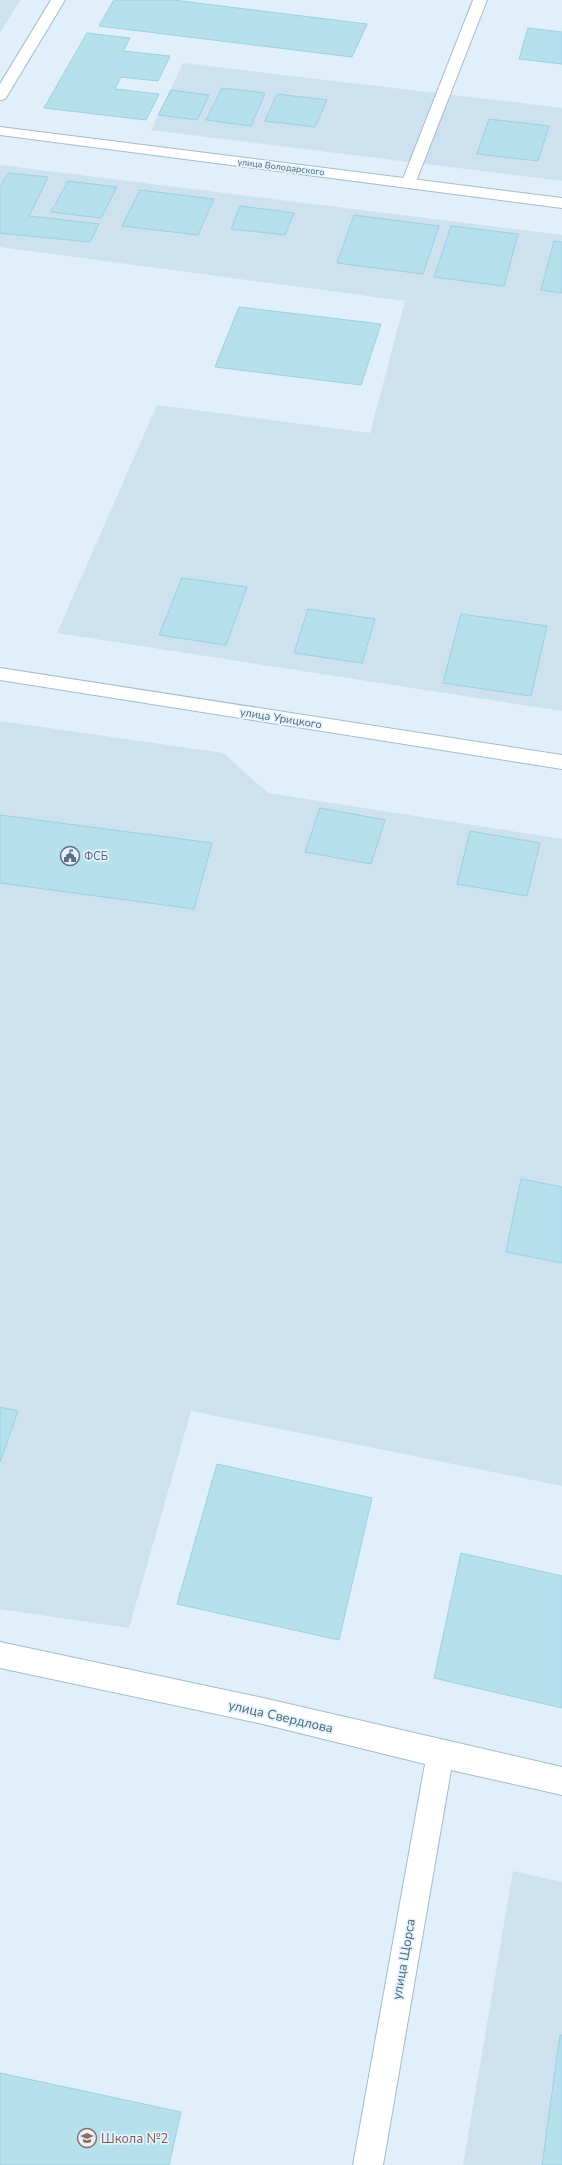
<svg xmlns="http://www.w3.org/2000/svg" width="562" height="2165" font-family="'Nunito Sans',sans-serif">
  <rect width="100%" height="100%" fill="#e1effb"/>
  <g fill="#cde1ef">
    <polygon points="0,0 20,0 0,33"/>
    <polygon points="183,63 562,108 562,181 151,130"/>
    <polygon points="0,165 562,235 562,711 57,633 157,405 370,433 405,301 0,247"/>
    <polygon points="0,721 223,753 268,793 562,839 562,1486 191,1411 129,1628 0,1609"/>
    <polygon points="513,1871 562,1882 562,2165 463,2165"/>
  </g>
  <g fill="#b7e0ed" stroke="#9ad1e2">
    <polygon points="114,0 173,0 367,24 352,57 99,26"/>
    <polygon points="528,28 562,32 562,64 519,59"/>
    <polygon points="87,33 130,38 123,51 170,56 158,81 121,77 115,89 159,94 146,120 44,108"/>
    <polygon points="222,88 265,93 251,126 206,120"/>
    <polygon points="171,90 209,95 197,120 158,115"/>
    <polygon points="277,94 327,100 315,127 265,121"/>
    <polygon points="489,119 549,126 538,161 477,154"/>
    <polygon points="8,173 48,177 29,216 99,224 90,242 0,233 0,188"/>
    <polygon points="68,181 117,187 101,218 51,212"/>
    <polygon points="140,190 214,199 198,235 122,226"/>
    <polygon points="240,206 294,213 285,235 231,229"/>
    <polygon points="354,215 439,226 423,274 337,263"/>
    <polygon points="451,226 518,234 504,286 434,277"/>
    <polygon points="554,241 562,242 562,293 541,290"/>
    <polygon points="239,307 381,324 361,385 215,367"/>
    <polygon points="182,578 247,587 226,645 159,635"/>
    <polygon points="308,609 375,619 362,663 294,653"/>
    <polygon points="461,614 547,626 531,696 443,683"/>
    <polygon points="320,808 385,820 371,864 305,852"/>
    <polygon points="0,815 212,843 194,909 0,883"/>
    <polygon points="470,831 540,843 527,896 457,884"/>
    <polygon points="521,1179 562,1187 562,1263 506,1252"/>
    <polygon points="0,1407 18,1411 0,1462"/>
    <polygon points="217,1464 372,1498 339,1640 177,1604"/>
    <polygon points="461,1553 562,1576 562,1708 434,1678"/>
    <polygon points="560,2035 562,2035 562,2165 542,2165"/>
    <polygon points="0,2073 181,2112 169,2165 0,2165"/>
  </g>
  <g fill="none" stroke-linecap="round" stroke-linejoin="round">
    <g stroke="#a3bcc6" stroke-width="2">
      <polygon id="service" points="473,0 487,0 415,184 413,187 403,187 401,184"/>
    </g>
    <g stroke="#a3bcc6" stroke-width="2">
      <g id="minor">
        <polygon points="51,0 65,0 7,96 5,99 0,100 0,84"/>
        <polygon points="0,127 562,198 562,208 0,135"/>
        <polygon points="0,668 562,755 562,769 0,680"/>
        <polygon points="0,1642 263,1698 562,1767 562,1795 451,1770 383,2165 353,2165 425,1764 263,1724 0,1668"/>
      </g>
    </g>
    <use href="#service" fill="#fff" fill-rule="evenodd"/>
    <use href="#minor" fill="#fff" fill-rule="evenodd"/>
  </g>
  <defs>
    <g id="civic-ring" transform="scale(1)"><circle r="9.5" fill="#e6f3ff" stroke="#5c6f8a" stroke-width="1.5"/><path d="M-.6-6.5H3V-4.5H.6V-3L4-1V1h2V6H-6V1h2V-1L-.6-3ZM-1.2 2.5V6h2.4V2.5Z" fill="#5c6f8a"/></g>
    <g id="school-ring" transform="scale(1)"><circle r="9.5" fill="#e6f3ff" stroke="#8d6e63" stroke-width="1.5"/><path d="M0-5L7-2L0 1L-7-2ZM-4 1L0 2.5L4 1V4Q0 6-4 4Z" fill="#8d6e63"/></g>
  </defs>
  <g fill-rule="evenodd">
    <use href="#civic-ring" x="70" y="856"/>
    <use href="#school-ring" x="87" y="2138"/>
  </g>
  <g text-anchor="middle" stroke-width="3.5" stroke-linejoin="round" paint-order="stroke">
    <g font-size="9" fill="#496971" stroke="#e6f3ff">
      <text transform="translate(281 167) rotate(7)" y="3">улица Володарского</text>
    </g>
    <g font-size="11" fill="#496971" stroke="#e6f3ff">
      <text transform="translate(281 718) rotate(9)" y="4">улица Урицкого</text>
    </g>
    <g font-size="11" fill="#4e5e75" stroke="#e6f3ff" text-anchor="start">
      <text x="84" y="860">ФСБ</text>
    </g>
    <g font-size="13" fill="#496971" stroke="#e6f3ff">
      <text transform="translate(281 1716) rotate(13)" y="5">улица Свердлова</text>
      <text transform="translate(403 1959) rotate(-80)" y="5">улица Щорса</text>
    </g>
    <g font-size="13" fill="#785e54" stroke="#e6f3ff" text-anchor="start">
      <text x="101" y="2143">Школа №2</text>
    </g>
  </g>
</svg>
